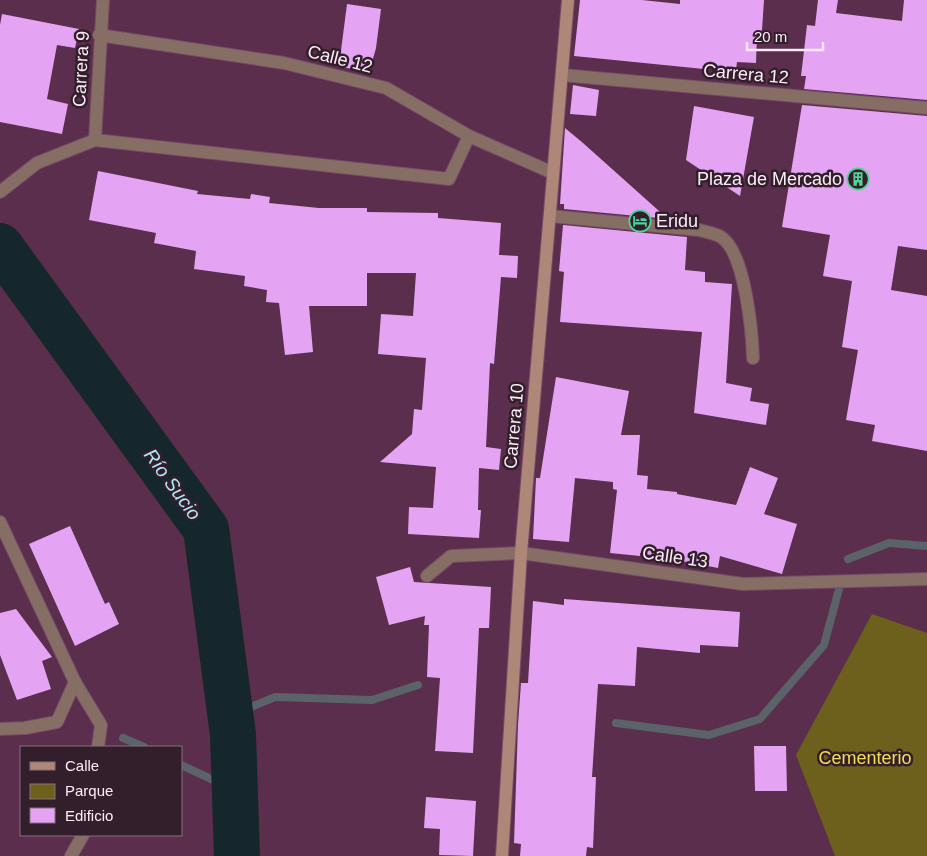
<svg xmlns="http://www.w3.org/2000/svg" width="927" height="856" font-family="Helvetica,sans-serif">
  <rect width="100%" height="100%" fill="#5a2e4c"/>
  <polygon fill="#6c601c" points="872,614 927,633 927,856 835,856 796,755"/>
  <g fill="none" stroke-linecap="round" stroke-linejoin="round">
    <g stroke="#5b6269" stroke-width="8">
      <polyline points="848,559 889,543 927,546"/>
      <polyline points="616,723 709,735 760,719 824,645 839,589"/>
      <polyline points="232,725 251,707 275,697 372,700 418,685"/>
      <polyline points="123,738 144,747"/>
      <polyline points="181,765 235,790"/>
    </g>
    <polyline stroke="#15272c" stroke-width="46" points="0,246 206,529 233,735 237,856"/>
  </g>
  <g fill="#e4a4f3">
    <polygon points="580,0 642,0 680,4 680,0 764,0 762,30 757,35 756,63 737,62 736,70 705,66 704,69 574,56"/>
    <polygon points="818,0 838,0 836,13 902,21 904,0 927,0 927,100 804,89 806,76 801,76 807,25 815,26"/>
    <polygon points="347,4 381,9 376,48 369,73 339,66"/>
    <polygon points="2,14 79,29 75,48 57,45 47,99 68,104 62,134 0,122 0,25"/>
    <polygon points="573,85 599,90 596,116 570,114"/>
    <polygon points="802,105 927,116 927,250 898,246 891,290 927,296 927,451 872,441 875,425 846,420 858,350 842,347 852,281 823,276 830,235 782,227"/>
    <polygon points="694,106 754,117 740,196 686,160"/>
    <polygon points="565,128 583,143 668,219 564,209 564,204 560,204"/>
    <polygon points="98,171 198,191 197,194 250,199 251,194 270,197 269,203 319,208 367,208 367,212 438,213 438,218 501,223 499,255 518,256 517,278 501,277 494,364 490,363 486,447 501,449 499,470 479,468 478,510 481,510 479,538 408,534 409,507 433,508 436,467 380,462 412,434 414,409 422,410 426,358 378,354 381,314 413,316 416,273 367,273 367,306 309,306 313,352 285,355 279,303 266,302 267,290 244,286 245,276 194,269 196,251 154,243 156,233 89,220"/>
    <polygon points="563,225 687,237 685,270 705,272 705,282 732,284 726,383 752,388 750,401 769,404 766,425 694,413 702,332 560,322 564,272 559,271"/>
    <polygon points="556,377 629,391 621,435 640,435 637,475 648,476 647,489 677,492 677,494 736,505 750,467 778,478 764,514 797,524 782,574 720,556 718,568 640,553 640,556 610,553 617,490 613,489 613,482 575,478 569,542 533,539 536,478 540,478"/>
    <polygon points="70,526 105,604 109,602 119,624 75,646 29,544"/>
    <polygon points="410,567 414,582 491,587 489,628 479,628 473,753 435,751 440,678 427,677 429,625 424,625 425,616 389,625 376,577"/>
    <polygon points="564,599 740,612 738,647 700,645 700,653 637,647 635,686 598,684 592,777 596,777 593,848 587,847 586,856 520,856 521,844 514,843 518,725 521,683 528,683 533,601 564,605"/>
    <polygon points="16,609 52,657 42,661 51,689 17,700 0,655 0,613"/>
    <polygon points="754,746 786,746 787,791 755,791"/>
    <polygon points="426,797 476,801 473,856 439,855 440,829 424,828"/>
  </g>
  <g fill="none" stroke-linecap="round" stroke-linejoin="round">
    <g stroke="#744c67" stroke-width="14">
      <g id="lane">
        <path d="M550,216L699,230C706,232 715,233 721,237C745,252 752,331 753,358"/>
        <polyline points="427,576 451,556 521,553"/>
      </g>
    </g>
    <g stroke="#744c67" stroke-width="14">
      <g id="street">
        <polyline points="99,35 284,63 386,88 469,136 553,173"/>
        <polyline points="562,75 927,108"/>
        <polyline points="95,140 103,0"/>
        <polyline points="0,192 37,163 95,140 449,179 469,136"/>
        <polyline points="0,522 75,682 101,725 98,747"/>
        <polyline points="521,553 743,584 927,579"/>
        <polyline points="0,729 25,728 57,722 75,682"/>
        <polyline points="71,856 83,835"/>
      </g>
    </g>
    <g stroke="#744c67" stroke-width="14">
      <polyline id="secondary" points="502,856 521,553 568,0"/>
    </g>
    <use href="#lane" stroke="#876e65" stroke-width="12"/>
    <use href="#street" stroke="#876e65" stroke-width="12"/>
    <use href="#secondary" stroke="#ae8779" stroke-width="12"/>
  </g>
  <defs>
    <g id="building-ring" transform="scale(1.125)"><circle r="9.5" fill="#331f2c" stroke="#52d397" stroke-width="1.5"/><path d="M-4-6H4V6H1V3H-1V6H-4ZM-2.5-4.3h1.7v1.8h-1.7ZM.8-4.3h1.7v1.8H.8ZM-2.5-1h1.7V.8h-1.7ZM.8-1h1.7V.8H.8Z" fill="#52d397"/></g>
    <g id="hotel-ring" transform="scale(1.125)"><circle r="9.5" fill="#331f2c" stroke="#52d397" stroke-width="1.5"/><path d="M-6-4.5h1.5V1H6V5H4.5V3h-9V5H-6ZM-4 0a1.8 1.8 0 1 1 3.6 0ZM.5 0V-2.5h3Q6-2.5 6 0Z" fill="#52d397"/></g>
  </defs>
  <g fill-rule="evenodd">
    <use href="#building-ring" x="858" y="179"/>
    <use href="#hotel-ring" x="640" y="221"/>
  </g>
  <g text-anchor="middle" stroke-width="5" stroke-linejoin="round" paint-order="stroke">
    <g font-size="18" fill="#fdecf7" stroke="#331f2c">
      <text transform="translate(340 59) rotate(14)" y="6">Calle 12</text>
      <text transform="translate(81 69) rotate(-87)" y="6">Carrera 9</text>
      <text transform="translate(746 74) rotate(5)" y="6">Carrera 12</text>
      <text transform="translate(514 426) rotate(-85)" y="6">Carrera 10</text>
      <text transform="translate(675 557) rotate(8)" y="6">Calle 13</text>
    </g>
    <g font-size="18" fill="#fdecf7" stroke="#331f2c" text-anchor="end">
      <text x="842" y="185">Plaza de Mercado</text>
      <text x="656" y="227" text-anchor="start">Eridu</text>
    </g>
    <g font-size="18" fill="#f4dd50" stroke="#331f2c">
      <text x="865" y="764">Cementerio</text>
    </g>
    <g font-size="19" font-style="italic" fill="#b1e9fc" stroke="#331f2c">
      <text transform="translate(173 484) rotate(54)" y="7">Río Sucio</text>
    </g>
  </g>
  <rect x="20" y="746" width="162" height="90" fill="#331f2c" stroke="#84717d"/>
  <rect x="30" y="762" width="25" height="8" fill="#ae8779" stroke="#84717d"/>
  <text x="65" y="771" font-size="15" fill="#fdecf7">Calle</text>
  <rect x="30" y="784" width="25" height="15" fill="#6c601c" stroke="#84717d"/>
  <text x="65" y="796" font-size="15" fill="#fdecf7">Parque</text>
  <rect x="30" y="808" width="25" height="15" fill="#e4a4f3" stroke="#84717d"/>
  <text x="65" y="821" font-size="15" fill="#fdecf7">Edificio</text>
  <path d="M747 42v8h76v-8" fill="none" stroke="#fdecf7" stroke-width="2.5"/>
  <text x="754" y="42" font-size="15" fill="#fdecf7" stroke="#331f2c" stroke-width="4" paint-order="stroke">20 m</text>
</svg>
